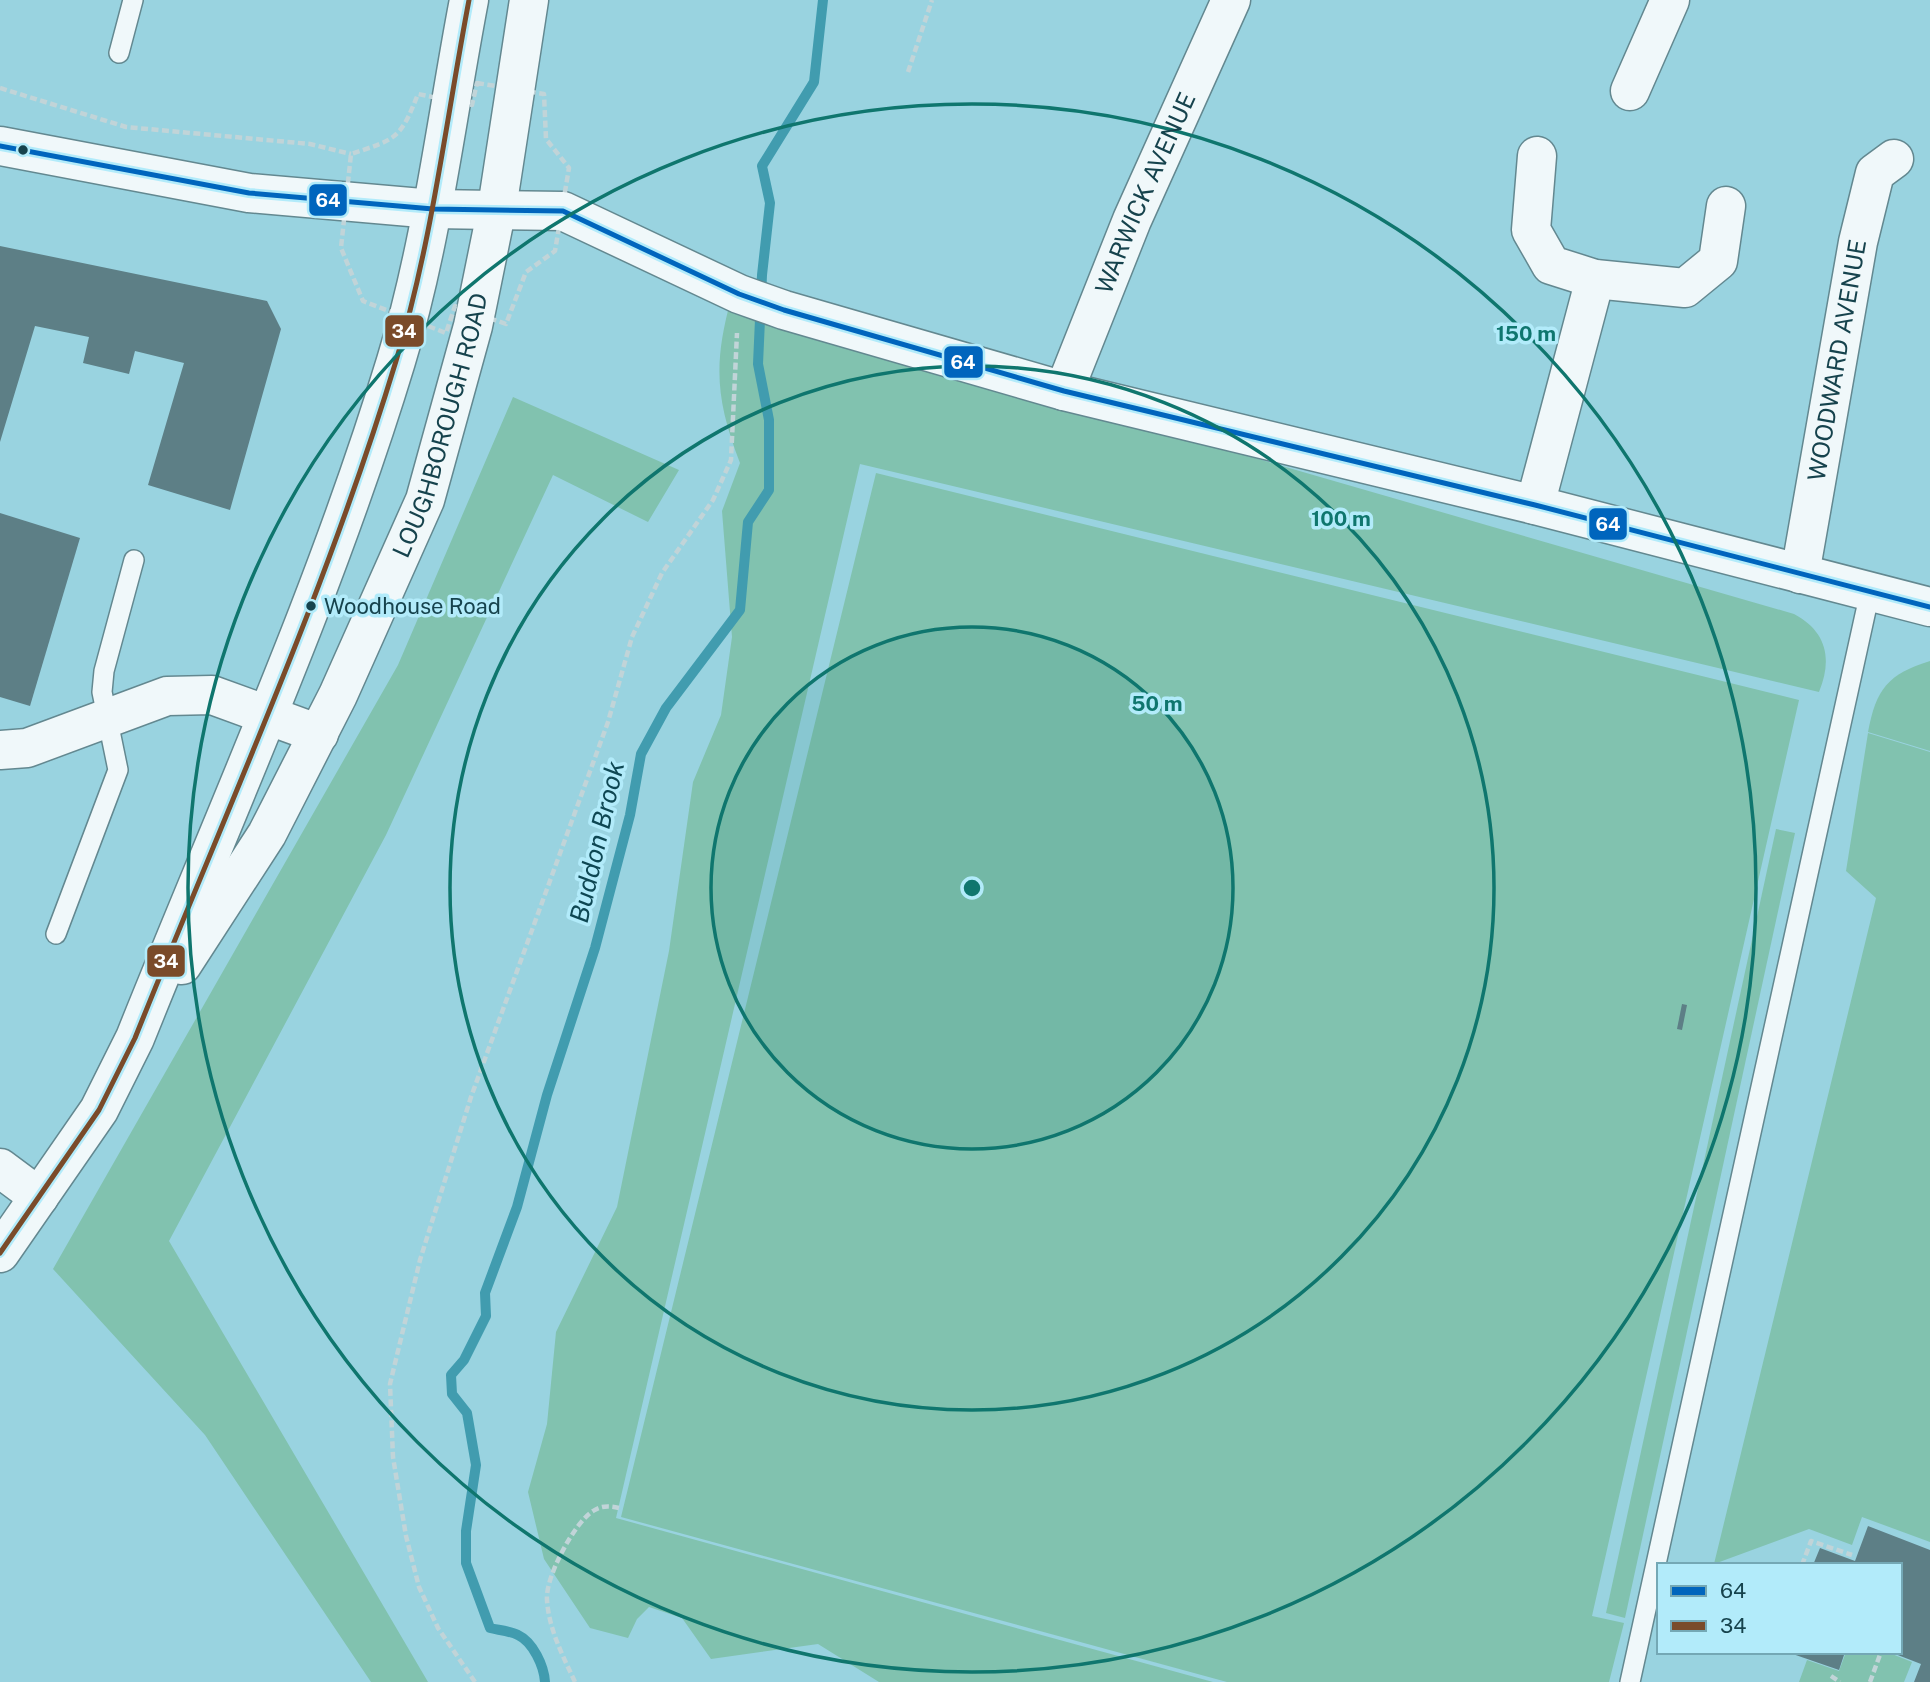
<svg xmlns="http://www.w3.org/2000/svg" width="1930" height="1682" font-family="'Public Sans',sans-serif">
  <rect width="100%" height="100%" fill="#99d3e0"/>
  <g fill="#81c2af">
    <path d="M731,299L774,319L1794,614C1826,631 1833,658 1819,692L860,464L616,1518L1213,1682H879L818,1644L711,1659L682,1618L649,1607L637,1619L628,1638L590,1628L544,1559L528,1492L547,1424L556,1332L617,1207L669,951L693,782L721,715L732,637L722,511L740,463C716,400 713,365 731,299Z"/>
    <polygon points="513,397 679,470 648,522 553,475 386,835 169,1241 428,1682 371,1682 205,1435 53,1269 398,665"/>
    <polygon points="876,473 1799,700 1592,1616 1624,1623 1609,1682 1227,1682 621,1517"/>
    <path d="M1930,661V751L1868,732C1876,689 1888,674 1930,661Z"/>
    <polygon points="1868,733 1930,752 1930,1542 1862,1517 1852,1545 1809,1529 1714,1564 1876,898 1846,871"/>
    <polygon points="1776,829 1795,833 1625,1618 1606,1613"/>
    <polygon points="1846,1652 1887,1652 1912,1662 1904,1682 1799,1682 1807,1660 1839,1671"/>
  </g>
  <g fill="none" stroke-linecap="round" stroke-linejoin="round">
    <path stroke="#419caf" stroke-width="10" d="M545,1682C544,1666 533,1642 518,1635C510,1631 498,1630 490,1628L466,1563V1531L476,1465L467,1413L452,1394L451,1375L464,1360L486,1316L485,1293L517,1207L547,1095L595,948L630,815L641,754L666,708L740,610L748,522L769,490V420L758,364L762,275L770,203L762,166L814,82L823,0"/>
  </g>
  <g fill="#5d7f86">
    <polygon points="0,246 267,301 281,329 230,510 148,485 184,363 135,351 129,374 83,363 89,337 35,326 0,442"/>
    <polygon points="0,513 80,538 30,706 0,697"/>
    <polygon points="1682,1004 1687,1005 1682,1030 1677,1029"/>
    <polygon points="1868,1526 1930,1550 1930,1682 1914,1682 1921,1664 1890,1652 1900,1652 1900,1565 1813,1565 1820,1548 1855,1561"/>
    <polygon points="1787,1652 1845,1652 1839,1670"/>
  </g>
  <g fill="none" stroke-linecap="round" stroke-linejoin="round">
    <g stroke="#638890" stroke-width="22">
      <g id="lane">
        <polyline points="119,53 133,0"/>
        <polyline points="56,934 118,770 102,692 104,671 134,560"/>
        <polyline points="1630,1682 1870,592"/>
      </g>
    </g>
    <g stroke="#638890" stroke-width="41">
      <g id="street">
        <polyline points="1630,91 1670,0"/>
        <polyline points="1537,156 1531,230 1551,265 1595,279 1685,288 1718,261 1726,206"/>
        <path id="s1" d="M1064,391L1132,220L1231,0"/>
        <polyline points="1535,505 1595,279"/>
        <path id="s2" d="M1800,574L1858,242L1875,173L1894,159"/>
        <polyline points="0,750 27,748 167,696 212,695 319,734"/>
        <polyline points="0,1168 39,1197"/>
      </g>
    </g>
    <g stroke="#638890" stroke-width="41">
      <g id="secondary">
        <polyline points="0,146 249,193 433,209 563,211 739,294 784,310 1064,391 1535,505 1930,607"/>
        <path id="s3" d="M182,965L267,834L338,695L425,500L473,326L497,208L529,0"/>
        <path d="M0,1253L99,1110L135,1038C225,813 326,592 396,361C432,243 446,120 469,0"/>
      </g>
    </g>
    <g stroke="#c1d4d8" stroke-width="4.5" stroke-dasharray="7 3.5" stroke-linecap="butt">
      <polyline points="908,72 932,0"/>
      <path d="M477,83L544,94L546,139L569,168L555,251L526,272L506,324L455,306L446,333L363,301L341,248L351,154C396,139 400,140 418,94L472,105Z"/>
      <polyline points="0,88 126,127 310,144 351,154"/>
      <polyline points="1802,1565 1811,1541 1852,1555"/>
      <polyline points="1831,1676 1840,1682"/>
      <polyline points="475,1682 438,1628 419,1587 406,1536 393,1457 390,1384 420,1260 471,1097 608,722 632,637 662,573 713,500 731,460 737,333"/>
      <path d="M575,1682C563,1656 549,1630 547,1600C545,1578 574,1523 593,1511C602,1505 610,1506 619,1508"/>
      <polyline points="1870,1682 1881,1652"/>
    </g>
    <use href="#lane" stroke="#f0f8fa" stroke-width="19"/>
    <use href="#street" stroke="#f0f8fa" stroke-width="38"/>
    <use href="#secondary" stroke="#f0f8fa" stroke-width="38"/>
    <g stroke="#b2ebfa" stroke-width="10">
      <polyline id="bus-1" points="0,146 249,193 433,209 563,211 739,294 784,310 1064,391 1535,505 1930,607"/>
    </g>
    <g stroke="#b2ebfa" stroke-width="10">
      <path id="bus-2" d="M0,1253L99,1110L135,1038C225,813 326,592 396,361C432,243 446,120 469,0"/>
    </g>
    <use href="#bus-1" stroke="#0065bd" stroke-width="5"/>
    <use href="#bus-2" stroke="#7a4b2a" stroke-width="5"/>
  </g>
  <circle cx="972" cy="888" r="261" fill="#0f766e" fill-opacity=".12"/>
  <g fill="none" stroke="#0f766e" stroke-width="3.5">
    <circle cx="972" cy="888" r="261"/>
    <circle cx="972" cy="888" r="522"/>
    <circle cx="972" cy="888" r="784"/>
  </g>
  <g fill="#16434d" stroke="#b2ebfa" stroke-width="2.5">
    <circle cx="23" cy="150" r="6"/>
    <circle cx="311" cy="606" r="6"/>
  </g>
  <g text-anchor="middle" stroke-width="7" stroke-linejoin="round" paint-order="stroke">
    <g font-size="22" fill="#16434d" stroke="#b2ebfa" text-anchor="start">
      <text x="324" y="614">Woodhouse Road</text>
    </g>
    <g font-size="24" fill="#16434d" stroke="#b2ebfa">
      <text dy="8" stroke="none"><textPath href="#s1" startOffset="214">WARWICK AVENUE</textPath></text>
      <text dy="8" stroke="none"><textPath href="#s2" startOffset="217">WOODWARD AVENUE</textPath></text>
      <text dy="8" stroke="none"><textPath href="#s3" startOffset="602">LOUGHBOROUGH ROAD</textPath></text>
    </g>
    <g font-size="26" font-style="italic" fill="#0e4753" stroke="#b2ebfa">
      <text transform="translate(597 842) rotate(-77)" y="9">Buddon Brook</text>
    </g>
  </g>
  <circle cx="972" cy="888" r="10" fill="#0f766e" stroke="#b2ebfa" stroke-width="3.5"/>
  <g font-size="21" text-anchor="middle" font-weight="bold" fill="#0f766e" stroke="#b2ebfa" stroke-width="7" stroke-linejoin="round" paint-order="stroke">
    <text x="1526" y="341">150 m</text>
    <text x="1341" y="526">100 m</text>
    <text x="1157" y="711">50 m</text>
  </g>
  <g stroke="#b2ebfa" stroke-width="2.5">
    <rect x="308" y="183" width="40" height="34" rx="7" fill="#0065bd"/>
    <rect x="384" y="314" width="41" height="34" rx="7" fill="#7a4b2a"/>
    <rect x="943" y="345" width="41" height="34" rx="7" fill="#0065bd"/>
    <rect x="1588" y="507" width="40" height="34" rx="7" fill="#0065bd"/>
    <rect x="146" y="944" width="40" height="34" rx="7" fill="#7a4b2a"/>
  </g>
  <g font-size="19" text-anchor="middle" font-weight="bold" fill="#fff">
    <text x="328" y="207">64</text>
    <text x="404" y="338">34</text>
    <text x="963" y="369">64</text>
    <text x="1608" y="531">64</text>
    <text x="166" y="968">34</text>
  </g>
  <rect x="1657" y="1563" width="245" height="91" fill="#b2ebfa" stroke="#74a8b5" stroke-width="2"/>
  <rect x="1671" y="1586" width="35" height="10" fill="#0065bd" stroke="#74a8b5" stroke-width="2"/>
  <text x="1720" y="1598" font-size="21" fill="#16434d">64</text>
  <rect x="1671" y="1621" width="35" height="10" fill="#7a4b2a" stroke="#74a8b5" stroke-width="2"/>
  <text x="1720" y="1633" font-size="21" fill="#16434d">34</text>
</svg>
